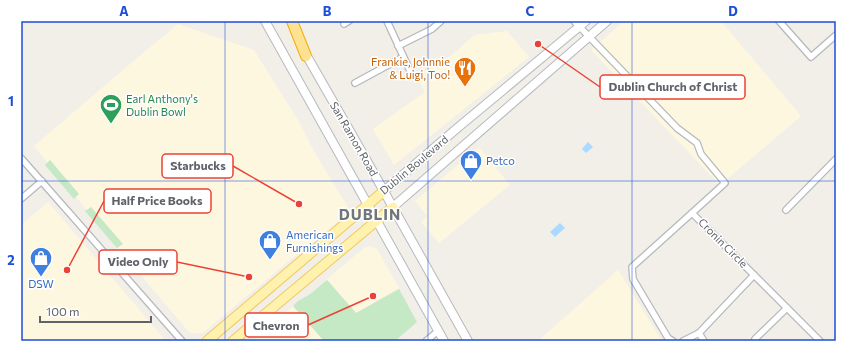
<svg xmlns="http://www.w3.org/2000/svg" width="857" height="362" font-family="Commissioner,sans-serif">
  <rect width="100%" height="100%" fill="#f1efe8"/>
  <g fill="#fef7e0">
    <polygon points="624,21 721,21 801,116 720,185 591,50"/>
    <polygon points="178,24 254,50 298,120 316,155 349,209 329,230 290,260 204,332 197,334 189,332 118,248 34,146 123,70"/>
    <polygon points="507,31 529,57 394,165 373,129 425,92 415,76 451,56 474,35"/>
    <polygon points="479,147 510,185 439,243 421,222 427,216 415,201"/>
    <polygon points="48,202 166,341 21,341 21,225"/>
    <polygon points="371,246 377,249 378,251 399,288 356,313 327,279 365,247"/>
    <polygon points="618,270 662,341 537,341 538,341"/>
    <polygon points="293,306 324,341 253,341"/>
  </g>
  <g fill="#c5e8c5">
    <polygon points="50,160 79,194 74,199 45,165"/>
    <polygon points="91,207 123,244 117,248 85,211"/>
    <polygon points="327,280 356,313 399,289 417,322 395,341 324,341 293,306 298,301 309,295"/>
  </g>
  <g fill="#aadaff">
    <polygon points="588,142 593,147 586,153 582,149"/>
    <polygon points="560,223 565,228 555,237 550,232"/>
  </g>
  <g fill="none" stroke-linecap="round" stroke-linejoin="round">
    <g stroke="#b5b8bc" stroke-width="8">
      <g id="street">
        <polyline points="387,21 411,73"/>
        <polyline points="574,21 677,128 697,143 701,154 725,183 692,213"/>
        <polyline points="779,21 811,57 836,35"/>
        <polyline points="344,24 349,21"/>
        <polyline points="398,46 432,29 441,21"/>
        <polyline points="355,83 403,57"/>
        <polyline points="21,158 182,341"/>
        <polyline points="21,199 42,181"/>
        <polyline points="786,210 836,159"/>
        <polyline points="699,333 754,275"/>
        <polyline points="755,339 787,308"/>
        <polyline points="426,341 438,331"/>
        <polyline points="673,341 668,338 633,279 632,267 692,213 820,341"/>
        <polyline points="683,341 699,333 704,341"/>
      </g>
    </g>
    <g stroke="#b6babf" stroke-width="10">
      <g id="secondary">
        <polyline points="265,21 444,341"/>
        <polyline points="304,51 363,154 468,341"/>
        <polyline points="384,191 455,130 586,21"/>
        <polyline points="393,207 607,21"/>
      </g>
    </g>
    <g stroke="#f2c960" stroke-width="11">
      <g id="primary">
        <polyline points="207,341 384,191"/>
        <polyline points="233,341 393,207"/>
      </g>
    </g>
    <g stroke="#f9ab00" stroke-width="12">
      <polyline id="highway" points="292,21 306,56"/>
    </g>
    <use href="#street" stroke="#fff" stroke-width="5.5"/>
    <use href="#secondary" stroke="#fff" stroke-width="8"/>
    <use href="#primary" stroke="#fff2af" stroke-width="9"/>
    <use href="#highway" stroke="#fde293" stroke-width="10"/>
  </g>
  <path fill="none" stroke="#1d4ed8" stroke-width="1" stroke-opacity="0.55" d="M225,21V341M428,21V341M632,21V341M21,181H836"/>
  <defs>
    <g id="restaurant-pin" transform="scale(1.15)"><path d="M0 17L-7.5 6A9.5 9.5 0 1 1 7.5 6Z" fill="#e8710a" stroke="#fff"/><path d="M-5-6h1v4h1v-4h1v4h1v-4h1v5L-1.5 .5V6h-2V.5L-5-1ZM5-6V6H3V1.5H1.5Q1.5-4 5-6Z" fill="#fff"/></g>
    <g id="stadium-pin" transform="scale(1.15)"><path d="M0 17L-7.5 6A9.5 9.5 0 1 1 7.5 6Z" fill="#2e9e5b" stroke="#fff"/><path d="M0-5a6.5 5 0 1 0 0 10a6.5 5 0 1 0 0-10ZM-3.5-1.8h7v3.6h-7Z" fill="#fff"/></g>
    <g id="shop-pin" transform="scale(1.15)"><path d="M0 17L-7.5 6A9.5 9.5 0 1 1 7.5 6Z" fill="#3f7fe0" stroke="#fff"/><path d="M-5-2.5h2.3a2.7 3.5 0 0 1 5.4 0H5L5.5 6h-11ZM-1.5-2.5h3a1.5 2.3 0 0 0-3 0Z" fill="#fff"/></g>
  </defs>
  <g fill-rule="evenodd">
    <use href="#restaurant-pin" x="465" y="68"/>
    <use href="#stadium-pin" x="111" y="105"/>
    <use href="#shop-pin" x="471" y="161"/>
    <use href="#shop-pin" x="270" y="241"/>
    <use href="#shop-pin" x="41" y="258"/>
  </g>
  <g text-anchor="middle" stroke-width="3" stroke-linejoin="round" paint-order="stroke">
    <g font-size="11" fill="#c56008" stroke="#fff" text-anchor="end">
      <text x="450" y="66">Frankie, Johnnie<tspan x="450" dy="13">&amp; Luigi, Too!</tspan></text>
    </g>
    <g font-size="11" fill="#27864d" stroke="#fff" text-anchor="start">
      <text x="126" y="103">Earl Anthony's<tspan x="126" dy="13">Dublin Bowl</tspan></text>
    </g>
    <g font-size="11" fill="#5f6368" stroke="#fff">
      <text transform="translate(354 139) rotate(60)" y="4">San Ramon Road</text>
      <text transform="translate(414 165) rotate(-40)" y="4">Dublin Boulevard</text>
      <text transform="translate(723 243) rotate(45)" y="4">Cronin Circle</text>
    </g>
    <g font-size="11" fill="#366cbe" stroke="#fff" text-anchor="start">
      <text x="486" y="165">Petco</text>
      <text x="286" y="239">American<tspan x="286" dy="13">Furnishings</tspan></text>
      <text x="41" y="288" text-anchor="middle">DSW</text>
    </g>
    <g font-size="15" font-weight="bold" letter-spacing="1" fill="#70757a" stroke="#fff">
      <text x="370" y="220">DUBLIN</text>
    </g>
  </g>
  <path fill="none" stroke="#ea4335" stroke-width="1.5" d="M538 44L600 87M299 204L233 166M67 270L104 201M249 277L177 262M373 296L308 325"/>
  <g fill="#ea4335" stroke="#fff" stroke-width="1.5">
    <circle cx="538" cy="44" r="4"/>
    <circle cx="299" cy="204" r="4"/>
    <circle cx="67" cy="270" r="4"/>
    <circle cx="249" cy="277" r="4"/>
    <circle cx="373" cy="296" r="4"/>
  </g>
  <g fill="#fff" stroke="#ea4335" stroke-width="1.5">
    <rect x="600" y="75" width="145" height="24" rx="4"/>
    <rect x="162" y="154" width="71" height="24" rx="4"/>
    <rect x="104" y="189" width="107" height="24" rx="4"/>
    <rect x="99" y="250" width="78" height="24" rx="4"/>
    <rect x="245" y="313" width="63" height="24" rx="4"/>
  </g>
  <g font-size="12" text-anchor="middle" font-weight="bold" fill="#5f6368">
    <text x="673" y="91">Dublin Church of Christ</text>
    <text x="198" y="170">Starbucks</text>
    <text x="157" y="205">Half Price Books</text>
    <text x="138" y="266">Video Only</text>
    <text x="276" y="330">Chevron</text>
  </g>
  <rect width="857" height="362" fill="none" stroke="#ffffff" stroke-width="44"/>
  <path d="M40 316v6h111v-6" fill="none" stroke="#5f6368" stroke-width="2"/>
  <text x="46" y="316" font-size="12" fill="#5f6368" stroke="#ffffff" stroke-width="3" paint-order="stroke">100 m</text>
  <rect x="22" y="22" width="813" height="318" fill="none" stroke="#1d4ed8" stroke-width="1.5"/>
  <g font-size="13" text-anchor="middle" font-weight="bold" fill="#1d4ed8">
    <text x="124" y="16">A</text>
    <text x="327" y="16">B</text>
    <text x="530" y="16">C</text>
    <text x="733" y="16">D</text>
    <text x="11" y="106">1</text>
    <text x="11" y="265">2</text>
  </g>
</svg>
